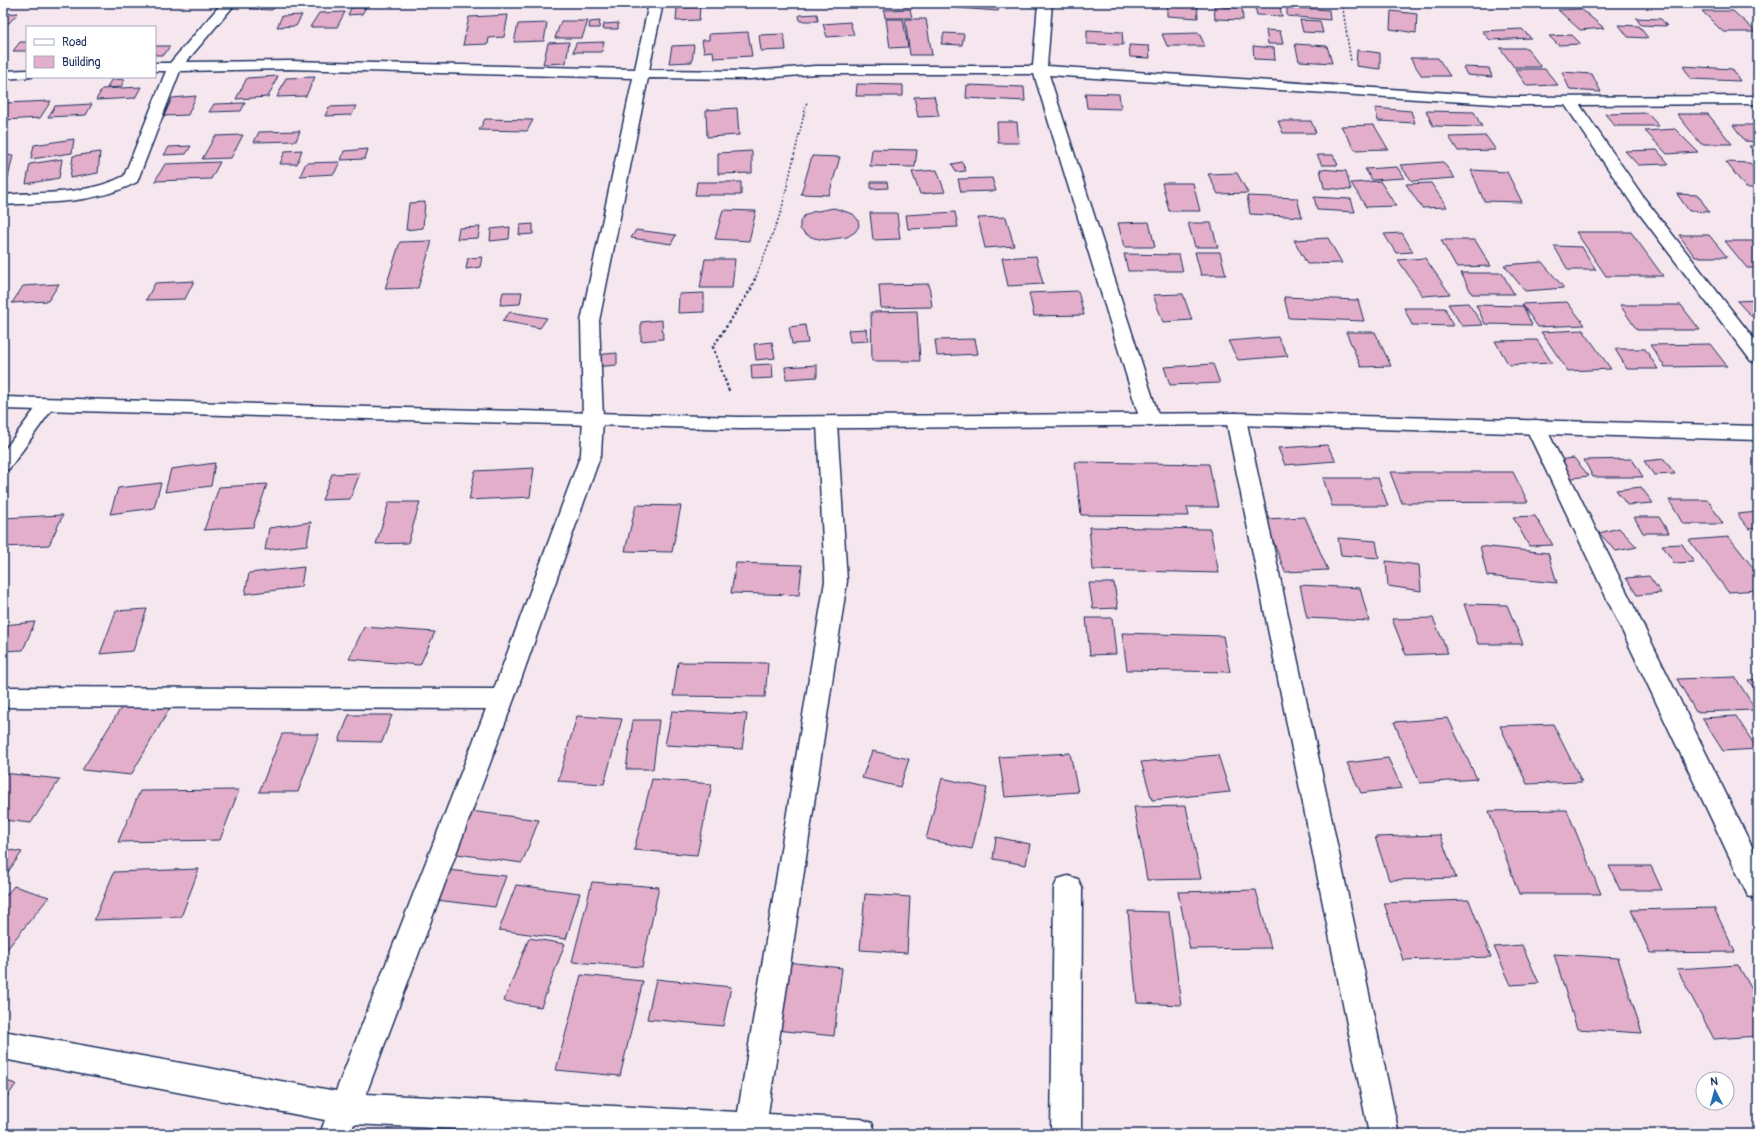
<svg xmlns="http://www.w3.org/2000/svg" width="1761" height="1137" font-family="Pangolin,sans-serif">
  <rect width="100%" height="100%" fill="#f6e7ef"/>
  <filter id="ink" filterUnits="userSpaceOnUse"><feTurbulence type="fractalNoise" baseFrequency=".025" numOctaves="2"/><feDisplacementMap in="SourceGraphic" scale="8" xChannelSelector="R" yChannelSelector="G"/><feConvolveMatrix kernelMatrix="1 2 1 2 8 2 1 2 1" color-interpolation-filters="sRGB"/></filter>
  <g filter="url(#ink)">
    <g fill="#e2aeca" stroke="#1b2f5e">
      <polygon points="256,3 279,3 272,10 250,9"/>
      <polygon points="960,3 1000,3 998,11 958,8"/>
      <polygon points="1112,3 1129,3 1129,7 1112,6"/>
      <polygon points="1167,3 1197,3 1198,18 1167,16"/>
      <polygon points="1254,3 1279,3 1282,16 1257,15"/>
      <polygon points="1214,6 1242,8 1243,20 1215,19"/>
      <polygon points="366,7 362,14 348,15 351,8"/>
      <polygon points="700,7 699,20 676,21 677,8"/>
      <polygon points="1287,7 1329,10 1330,20 1287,16"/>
      <polygon points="910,9 912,18 885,18 884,10"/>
      <polygon points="1581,9 1604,28 1580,30 1558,10"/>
      <polygon points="1391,11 1417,14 1416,33 1390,29"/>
      <polygon points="1702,11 1733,11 1756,32 1723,32"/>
      <polygon points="345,12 337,27 310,27 319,13"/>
      <polygon points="18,13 9,23 3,23 3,14"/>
      <polygon points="817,14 818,21 800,21 799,15"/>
      <polygon points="302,15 296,26 277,27 282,16"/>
      <polygon points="508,15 504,37 489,38 488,44 463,45 469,17"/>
      <polygon points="1636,18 1661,19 1667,26 1641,25"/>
      <polygon points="886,19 903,19 908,47 890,48"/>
      <polygon points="905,19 926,19 932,55 910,55"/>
      <polygon points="1300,20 1320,21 1323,33 1303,32"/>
      <polygon points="561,21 588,21 582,38 555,38"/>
      <polygon points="600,21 599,28 589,28 590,22"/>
      <polygon points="850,22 854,35 827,37 823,24"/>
      <polygon points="547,23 544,41 514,42 518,24"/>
      <polygon points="618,23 618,29 603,29 604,24"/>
      <polygon points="1619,25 1639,26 1648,38 1628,37"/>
      <polygon points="1522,29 1531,38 1490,40 1482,31"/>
      <polygon points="1087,30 1122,32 1123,45 1087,44"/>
      <polygon points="1266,30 1280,31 1283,44 1268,44"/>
      <polygon points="748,32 752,56 714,58 713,51 704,52 702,40 709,40 709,34"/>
      <polygon points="944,33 964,34 962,45 941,44"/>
      <polygon points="1199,33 1205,46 1167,46 1162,34"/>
      <polygon points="784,34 786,50 761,51 759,35"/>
      <polygon points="1572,35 1581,44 1558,45 1549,36"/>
      <polygon points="20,42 27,42 27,51 13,51"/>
      <polygon points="569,42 566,63 543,64 548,43"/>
      <polygon points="604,42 602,52 573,52 576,43"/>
      <polygon points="1295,44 1327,46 1332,63 1299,61"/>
      <polygon points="694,45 692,62 669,63 672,46"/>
      <polygon points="1129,45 1149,46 1150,58 1130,57"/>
      <polygon points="155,46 170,46 164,55 155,55"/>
      <polygon points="1253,46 1274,48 1275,60 1254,59"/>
      <polygon points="1500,48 1527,48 1541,67 1514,67"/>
      <polygon points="1357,50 1380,53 1380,69 1356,66"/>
      <polygon points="1410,58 1438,58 1450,76 1422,76"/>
      <polygon points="1683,66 1732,69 1740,81 1691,79"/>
      <polygon points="1463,67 1489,68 1492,77 1467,75"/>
      <polygon points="1515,69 1545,69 1558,85 1527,86"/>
      <polygon points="1562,72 1592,74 1601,92 1570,90"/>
      <polygon points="278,76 268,97 236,99 247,78"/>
      <polygon points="315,77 306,96 277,97 286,78"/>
      <polygon points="125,79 121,87 107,88 111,80"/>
      <polygon points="857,84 903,85 903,96 856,96"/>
      <polygon points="967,85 1024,87 1025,101 966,98"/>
      <polygon points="141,87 135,98 96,100 102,89"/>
      <polygon points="1085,93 1119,94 1121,109 1087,108"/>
      <polygon points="196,96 188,115 164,116 172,98"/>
      <polygon points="934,96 939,116 918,117 914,97"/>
      <polygon points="51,101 40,118 3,120 4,103"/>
      <polygon points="245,103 241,111 209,112 214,104"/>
      <polygon points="92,104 86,115 48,117 55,106"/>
      <polygon points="356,106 352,115 325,116 329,107"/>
      <polygon points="737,108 739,135 707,137 706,110"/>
      <polygon points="1375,108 1411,111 1415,123 1378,121"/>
      <polygon points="1426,111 1474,112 1482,127 1433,126"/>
      <polygon points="1647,113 1659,126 1615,126 1605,114"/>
      <polygon points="1677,114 1708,114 1732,144 1701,144"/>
      <polygon points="485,119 533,120 527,131 479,130"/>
      <polygon points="1278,121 1311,121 1316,133 1283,133"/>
      <polygon points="997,122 1017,122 1019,143 998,143"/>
      <polygon points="1374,125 1388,149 1355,150 1341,126"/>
      <polygon points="1733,125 1758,125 1758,142 1745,141"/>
      <polygon points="1675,129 1698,152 1667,154 1645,131"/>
      <polygon points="300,131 296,141 254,142 259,132"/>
      <polygon points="243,135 231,158 202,159 215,136"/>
      <polygon points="1486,136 1496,150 1458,151 1449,137"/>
      <polygon points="74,139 72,153 31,159 34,145"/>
      <polygon points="191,146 186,154 164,155 169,147"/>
      <polygon points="1749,146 1758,146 1758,156 1757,156"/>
      <polygon points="368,149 365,159 341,160 344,151"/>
      <polygon points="872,149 917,150 915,167 870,166"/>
      <polygon points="302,150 297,164 280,164 285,151"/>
      <polygon points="1657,150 1669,164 1638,165 1625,151"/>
      <polygon points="752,151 752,173 718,174 718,153"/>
      <polygon points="100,152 98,173 70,178 73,156"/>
      <polygon points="13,155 8,178 3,178 3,157"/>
      <polygon points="1317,155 1333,155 1338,165 1322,165"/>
      <polygon points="812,156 840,157 829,195 801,194"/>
      <polygon points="62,159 59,178 26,184 30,164"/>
      <polygon points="220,162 211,179 155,181 165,164"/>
      <polygon points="340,162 334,174 300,176 306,163"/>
      <polygon points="962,162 966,171 956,172 952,164"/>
      <polygon points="1443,162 1455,178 1412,181 1400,165"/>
      <polygon points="1726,162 1750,163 1758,173 1758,188 1746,188"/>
      <polygon points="1397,167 1404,178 1372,180 1365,169"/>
      <polygon points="1320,169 1346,171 1351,190 1324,188"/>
      <polygon points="937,170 945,192 920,194 912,172"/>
      <polygon points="1471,170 1507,172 1522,202 1484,201"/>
      <polygon points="1237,173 1248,193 1218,194 1208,174"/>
      <polygon points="992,178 996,191 961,192 958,179"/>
      <polygon points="1380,181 1396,206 1366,207 1351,183"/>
      <polygon points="697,182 741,182 741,195 695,195"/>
      <polygon points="871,182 887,182 888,188 871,189"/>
      <polygon points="1162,183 1193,183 1200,211 1169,211"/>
      <polygon points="1431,183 1447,207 1422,208 1406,184"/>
      <polygon points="1677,194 1698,195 1709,212 1689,211"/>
      <polygon points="1247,196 1297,198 1302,217 1250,214"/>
      <polygon points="1314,197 1351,199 1355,212 1317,210"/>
      <polygon points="425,202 423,228 406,230 409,203"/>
      <polygon points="834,208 853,214 858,220 859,226 855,232 847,237 825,240 814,238 805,234 800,229 800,222 804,216 812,212"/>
      <polygon points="723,210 756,211 749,241 715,239"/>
      <polygon points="955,212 958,227 908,229 906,215"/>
      <polygon points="870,213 897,213 900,239 873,240"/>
      <polygon points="1006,217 1014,246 985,248 978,218"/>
      <polygon points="1149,222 1155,247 1124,247 1118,223"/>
      <polygon points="1188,223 1211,223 1218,247 1195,247"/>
      <polygon points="533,224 533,234 519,235 520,225"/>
      <polygon points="480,227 478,238 457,239 459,228"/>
      <polygon points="510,227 509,239 490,241 491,229"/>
      <polygon points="636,230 676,235 671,244 631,238"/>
      <polygon points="1576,232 1631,232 1663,276 1606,276"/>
      <polygon points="1402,233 1413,252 1396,253 1384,234"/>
      <polygon points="1679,235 1709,235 1727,257 1695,257"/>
      <polygon points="1328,238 1342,263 1307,264 1294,240"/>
      <polygon points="1441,240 1475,240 1491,266 1456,267"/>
      <polygon points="432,241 418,288 385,289 400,242"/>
      <polygon points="1725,241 1755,241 1758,244 1758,268 1747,268"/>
      <polygon points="1554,246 1582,247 1596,270 1568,270"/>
      <polygon points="1195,252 1220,252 1226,275 1201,275"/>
      <polygon points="1124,254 1179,255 1183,271 1128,271"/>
      <polygon points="1036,256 1043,284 1008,286 1002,258"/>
      <polygon points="482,257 480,267 466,269 468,258"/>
      <polygon points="1425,258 1450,294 1423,296 1398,260"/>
      <polygon points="705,259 735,259 732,288 700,288"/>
      <polygon points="1542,262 1564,288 1525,291 1504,265"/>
      <polygon points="1461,273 1502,273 1514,294 1472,294"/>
      <polygon points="194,281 185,299 146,300 155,283"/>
      <polygon points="59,284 48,301 12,303 23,286"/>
      <polygon points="929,284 932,307 881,308 879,285"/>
      <polygon points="1078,291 1084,315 1034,316 1029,293"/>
      <polygon points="503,292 522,292 520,304 500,305"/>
      <polygon points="704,293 704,312 678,313 679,294"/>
      <polygon points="1183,294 1192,320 1163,322 1153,295"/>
      <polygon points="1284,297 1358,300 1364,321 1289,318"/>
      <polygon points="1758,300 1758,316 1751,316 1737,301"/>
      <polygon points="1567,302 1585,325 1538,327 1522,304"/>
      <polygon points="1468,303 1483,325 1462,326 1448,304"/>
      <polygon points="1476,305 1523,306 1532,325 1485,324"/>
      <polygon points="1620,305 1681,305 1700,330 1637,330"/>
      <polygon points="1404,308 1445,308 1453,326 1412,325"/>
      <polygon points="917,311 920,361 872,361 871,312"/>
      <polygon points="510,312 547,318 540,328 502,321"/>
      <polygon points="662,320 663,339 641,341 641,322"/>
      <polygon points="805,325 808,343 792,344 789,327"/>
      <polygon points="866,329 868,341 850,342 848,330"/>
      <polygon points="1583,330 1611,369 1568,371 1541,332"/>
      <polygon points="1346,332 1375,332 1391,366 1361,367"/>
      <polygon points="1278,337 1288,356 1238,360 1228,341"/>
      <polygon points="975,339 978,354 937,356 935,340"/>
      <polygon points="1537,340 1552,363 1509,365 1495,341"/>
      <polygon points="772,342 775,358 756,360 754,344"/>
      <polygon points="1710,344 1727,366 1665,367 1650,345"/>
      <polygon points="1615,349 1645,349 1658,369 1627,369"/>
      <polygon points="617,353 617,365 593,367 594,355"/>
      <polygon points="772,364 773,378 752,379 751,365"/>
      <polygon points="1213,364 1220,383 1170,385 1164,367"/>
      <polygon points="817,365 817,377 786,379 785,367"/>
      <polygon points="1327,445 1336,461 1285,465 1278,448"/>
      <polygon points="1574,458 1589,476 1556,480 1541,462"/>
      <polygon points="1632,459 1643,477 1593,477 1584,460"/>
      <polygon points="1664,459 1675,474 1654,475 1644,461"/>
      <polygon points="1075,462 1209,464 1218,507 1187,507 1189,516 1081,515"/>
      <polygon points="215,463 211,486 165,492 171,469"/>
      <polygon points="534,468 530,497 469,500 475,471"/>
      <polygon points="1390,472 1513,472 1528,502 1402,503"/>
      <polygon points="360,473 350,499 322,500 332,474"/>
      <polygon points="1323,478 1378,478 1388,506 1332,506"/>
      <polygon points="161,483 154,508 110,514 118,488"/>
      <polygon points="267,484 253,527 204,530 219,487"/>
      <polygon points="1641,487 1653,503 1627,505 1616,490"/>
      <polygon points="1669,500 1708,500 1723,524 1683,524"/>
      <polygon points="389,502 420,502 408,543 376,544"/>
      <polygon points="636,505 681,506 672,552 625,551"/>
      <polygon points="1758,512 1758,528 1749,529 1737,514"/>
      <polygon points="63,515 49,545 3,547 3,518"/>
      <polygon points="1535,516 1553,545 1529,546 1513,517"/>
      <polygon points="1305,517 1328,570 1285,572 1265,519"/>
      <polygon points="1634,517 1659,517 1669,533 1643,533"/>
      <polygon points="311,522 307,545 265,550 269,528"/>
      <polygon points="1089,527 1210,529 1219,573 1093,570"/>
      <polygon points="1619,528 1637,547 1616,551 1599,533"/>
      <polygon points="1729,537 1758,574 1758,590 1728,592 1689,540"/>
      <polygon points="1338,538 1376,541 1379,558 1341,555"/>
      <polygon points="1682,544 1694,562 1674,563 1662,545"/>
      <polygon points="1480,546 1548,553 1557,583 1487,576"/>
      <polygon points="1386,561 1419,565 1421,591 1388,586"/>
      <polygon points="736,563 802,565 799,595 731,593"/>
      <polygon points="304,567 301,587 245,594 249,573"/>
      <polygon points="1649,576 1661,593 1637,595 1626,578"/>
      <polygon points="1089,583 1114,583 1118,608 1093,609"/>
      <polygon points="1300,585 1360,588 1369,621 1307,618"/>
      <polygon points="1464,604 1507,605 1523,644 1478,644"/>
      <polygon points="147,609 133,651 100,654 116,611"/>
      <polygon points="1086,618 1112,618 1116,654 1090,655"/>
      <polygon points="1433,618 1448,653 1406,655 1392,619"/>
      <polygon points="35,622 23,650 3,651 3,625"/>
      <polygon points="364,627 435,632 420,665 349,659"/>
      <polygon points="1122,633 1223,636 1230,672 1127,670"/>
      <polygon points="678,662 768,663 765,697 673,696"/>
      <polygon points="1735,677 1756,710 1696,712 1677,679"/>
      <polygon points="1758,679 1758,694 1748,680"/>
      <polygon points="126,700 173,703 131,775 82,770"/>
      <polygon points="672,711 747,714 742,749 665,745"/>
      <polygon points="349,715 392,715 382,742 339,741"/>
      <polygon points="577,716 622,719 604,784 558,781"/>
      <polygon points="1736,716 1757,749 1723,751 1702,718"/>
      <polygon points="1448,718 1477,779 1420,783 1394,722"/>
      <polygon points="633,720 659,720 653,769 626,769"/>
      <polygon points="1553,724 1582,782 1527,784 1500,726"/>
      <polygon points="282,734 319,734 298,792 259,792"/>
      <polygon points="872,751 909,759 900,787 862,778"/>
      <polygon points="1070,753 1078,792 1005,797 999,757"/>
      <polygon points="1218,755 1230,792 1152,800 1141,762"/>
      <polygon points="1388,758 1402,788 1361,793 1347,763"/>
      <polygon points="3,773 60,779 31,823 3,820"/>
      <polygon points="942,778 987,788 972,849 926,839"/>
      <polygon points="652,779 712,784 697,855 634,850"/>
      <polygon points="239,790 220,840 118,842 140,791"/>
      <polygon points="1186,806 1201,879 1147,880 1134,807"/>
      <polygon points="462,810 539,820 522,863 443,852"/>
      <polygon points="1567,810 1601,894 1519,894 1489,811"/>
      <polygon points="1440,835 1456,878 1389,880 1375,837"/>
      <polygon points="996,837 1030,844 1026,865 993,859"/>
      <polygon points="3,849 22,852 3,879"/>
      <polygon points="1609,866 1651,866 1662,890 1620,890"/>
      <polygon points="199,869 181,917 94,920 114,872"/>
      <polygon points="447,870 506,876 495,907 436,900"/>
      <polygon points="592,882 659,887 642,967 572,962"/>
      <polygon points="516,885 580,893 566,939 499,930"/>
      <polygon points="14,886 49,897 3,954 3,899"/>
      <polygon points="1256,890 1271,948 1190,949 1178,892"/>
      <polygon points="865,894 910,897 907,953 860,950"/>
      <polygon points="1469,900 1491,957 1403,960 1384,903"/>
      <polygon points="1714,908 1735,952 1650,953 1631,910"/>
      <polygon points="1128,911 1169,912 1181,1005 1137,1003"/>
      <polygon points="529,938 565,944 541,1007 504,1001"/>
      <polygon points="1522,945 1539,983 1511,985 1494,947"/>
      <polygon points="1554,954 1618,958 1642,1033 1577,1029"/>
      <polygon points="787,962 842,968 834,1036 776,1030"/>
      <polygon points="1738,965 1758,1000 1758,1036 1714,1039 1677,969"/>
      <polygon points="581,975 643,981 620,1076 556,1070"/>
      <polygon points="656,979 731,987 723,1026 647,1019"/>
      <polygon points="3,1080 16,1084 3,1103"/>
    </g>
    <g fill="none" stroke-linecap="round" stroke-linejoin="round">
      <g stroke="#1b2f5e" stroke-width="3">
        <polygon id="lane" points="47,400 53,401 55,405 9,469 3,471 3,452 41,401"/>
      </g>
      <g stroke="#1b2f5e" stroke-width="3">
        <g id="street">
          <path d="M222,3H236L186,62L289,61L635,69L649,3H663L649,70L750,71L815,66H1033L1038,3H1052L1047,66L1509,97L1758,96V104L1580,105L1644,198L1758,344V363L1751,361L1632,204L1565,105H1509L1049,75L1160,420L1157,425L1150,426L1143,425L1140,420L1034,74H815L750,79L648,78L599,321L603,419L601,454L514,699L366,1094L738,1112L825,581L817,423L820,418L827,417L834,418L837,423L847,581L768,1114L861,1119L872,1123L876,1134H556L354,1124L350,1134H320L325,1120L3,1059V1031L336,1091L486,709L3,707V687L494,689L581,454L583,419L581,321L633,78L289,69L180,71L137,182C96,204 47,202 3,205V195C43,192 88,195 124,176L166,71H155V63H170Z"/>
          <polygon points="27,70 27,77 32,77 3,79 3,71"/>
          <polygon points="1236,413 1243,414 1246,419 1399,1134 1369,1134 1226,419 1229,414"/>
          <polygon points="1535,420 1542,421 1545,426 1758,859 1758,899 1748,896 1525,426 1528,421"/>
          <polygon points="1068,876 1078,879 1082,888 1081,1134 1051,1134 1054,888 1058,879"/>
        </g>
      </g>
      <g stroke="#1b2f5e" stroke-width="3">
        <polygon id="primary" points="3,397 740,417 1236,413 1758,426 1758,440 1236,425 740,429 3,409"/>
      </g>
      <g stroke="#1b2f5e" stroke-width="1.5" stroke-dasharray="2 2" stroke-linecap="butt">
        <polyline points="1342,3 1351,62"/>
        <polyline points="756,277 781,212 807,101"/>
      </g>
      <polyline stroke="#1b2f5e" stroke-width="2.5" stroke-dasharray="2.5 2.5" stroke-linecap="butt" points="729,391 713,347 751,289 756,276"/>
      <use href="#lane" fill="#fff" fill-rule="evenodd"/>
      <use href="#street" fill="#fff" fill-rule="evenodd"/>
      <use href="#primary" fill="#fff" fill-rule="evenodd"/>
    </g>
  </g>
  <rect width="1761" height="1137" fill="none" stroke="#fff" stroke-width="16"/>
  <rect x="8" y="8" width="1745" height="1121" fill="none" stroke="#1b2f5e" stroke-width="1.5" filter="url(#ink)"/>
  <rect x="26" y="26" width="130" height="52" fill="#ffffff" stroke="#a4acbf"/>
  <rect x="34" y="39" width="20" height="6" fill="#ffffff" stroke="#a4acbf"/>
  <text x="62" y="46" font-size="12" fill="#1b2f5e">Road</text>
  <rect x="34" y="56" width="20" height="12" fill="#e2aeca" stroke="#a4acbf"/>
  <text x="62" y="66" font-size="12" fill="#1b2f5e">Building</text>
  <g transform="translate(1715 1091) rotate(354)"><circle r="19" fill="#ffffff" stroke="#a4acbf"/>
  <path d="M0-3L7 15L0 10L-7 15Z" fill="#1f6fb2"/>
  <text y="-6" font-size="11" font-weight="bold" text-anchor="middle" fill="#1b2f5e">N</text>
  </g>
</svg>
